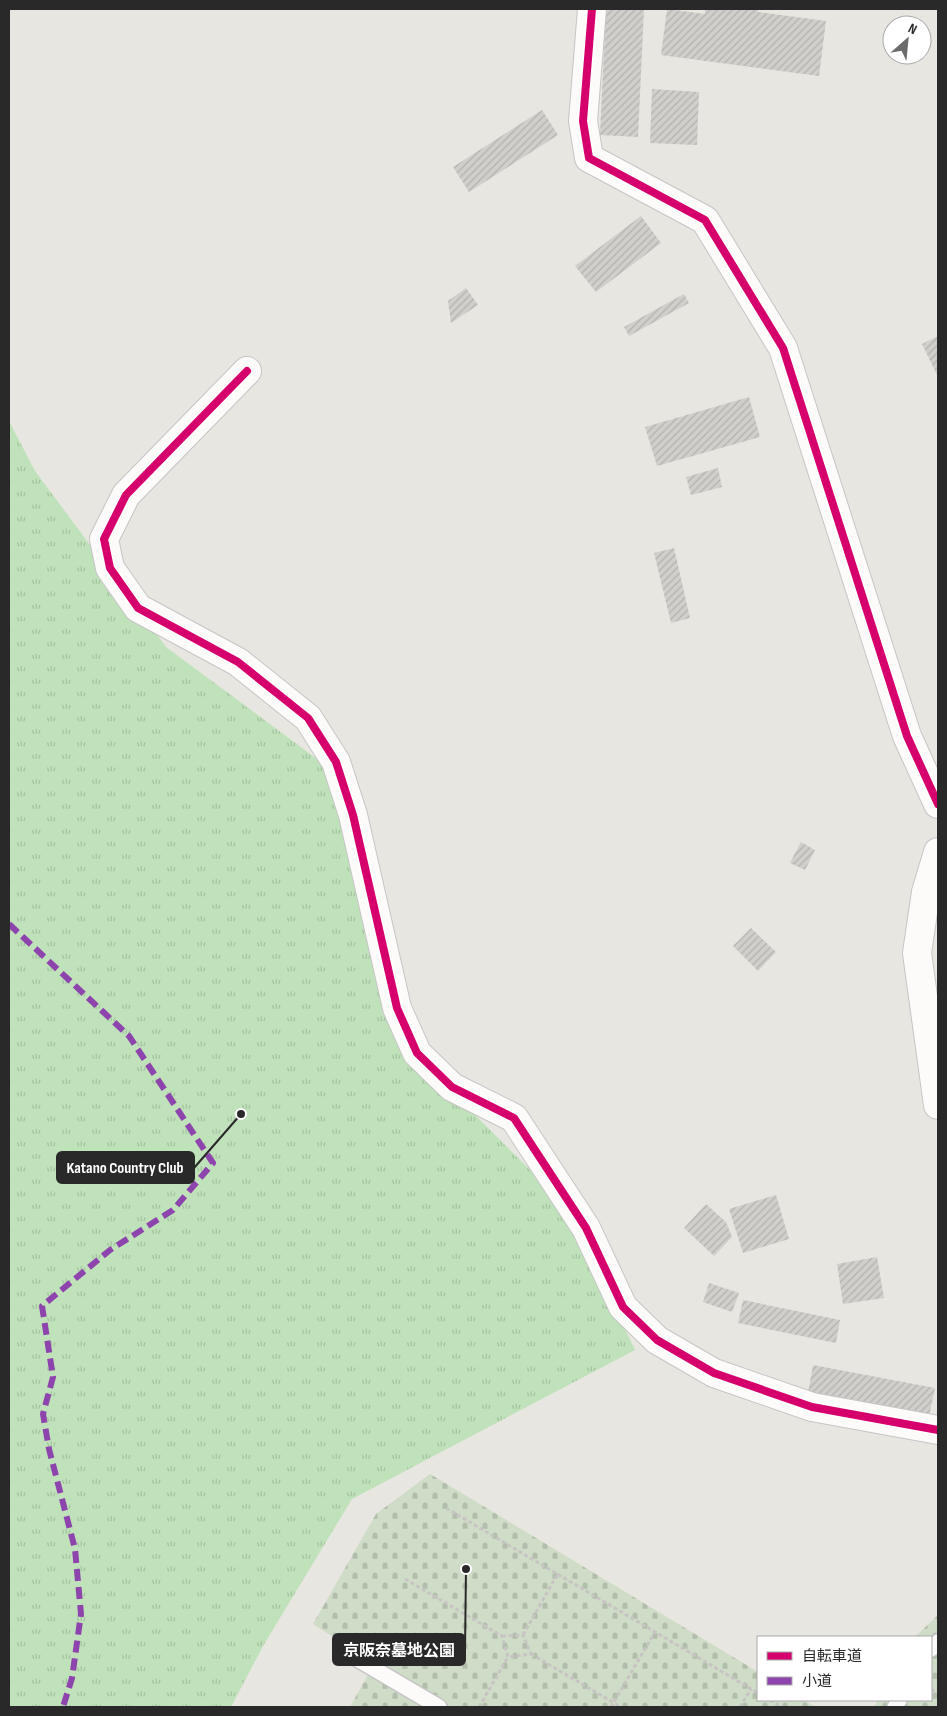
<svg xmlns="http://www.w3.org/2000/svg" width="947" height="1716" font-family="'Sofia Sans Condensed','Noto Sans JP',sans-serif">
  <defs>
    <pattern id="grass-tufts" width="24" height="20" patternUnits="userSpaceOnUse" patternTransform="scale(1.25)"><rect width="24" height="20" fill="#bfe2ba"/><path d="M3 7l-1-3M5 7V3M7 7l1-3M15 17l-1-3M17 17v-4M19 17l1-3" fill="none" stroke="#a4c2a0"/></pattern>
    <pattern id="cemetery-stones" width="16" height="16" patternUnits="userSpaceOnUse" patternTransform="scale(1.25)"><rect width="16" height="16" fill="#cfdcc8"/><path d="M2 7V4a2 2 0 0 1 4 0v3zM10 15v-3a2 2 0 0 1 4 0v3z" fill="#b2bdac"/></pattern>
    <pattern id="building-hatch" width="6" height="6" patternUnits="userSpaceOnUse" patternTransform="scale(1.25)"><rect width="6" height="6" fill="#d0cfcb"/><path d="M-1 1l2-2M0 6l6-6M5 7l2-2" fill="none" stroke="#b3b2ae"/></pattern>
  </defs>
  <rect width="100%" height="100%" fill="#e8e6e0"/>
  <polygon fill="url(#grass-tufts)" points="9,421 35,471 166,647 329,768 405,1045 542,1182 599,1274 635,1350 352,1499 263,1646 231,1707 9,1707"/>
  <g fill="url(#cemetery-stones)">
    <polygon points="430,1474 758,1672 758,1700 804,1700 816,1707 350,1707 374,1664 313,1624 376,1514"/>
    <polygon points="938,1615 938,1707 874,1707 878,1700 931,1700 931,1637 915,1637"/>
  </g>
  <g fill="url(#building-hatch)">
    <polygon points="606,9 644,9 638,137 600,135"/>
    <polygon points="667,9 705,14 705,9 758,9 758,12 826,21 819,76 661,55"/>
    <polygon points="652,89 699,92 697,145 650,143"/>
    <polygon points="542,110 558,135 469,192 453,167"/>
    <polygon points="641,216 661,243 596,292 575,266"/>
    <polygon points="466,288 478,305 451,323 448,301"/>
    <polygon points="684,294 689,303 629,336 624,327"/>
    <polygon points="938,336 938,377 922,344"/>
    <polygon points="749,397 760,437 657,466 645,427"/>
    <polygon points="718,468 722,487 691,495 686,477"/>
    <polygon points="674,548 690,618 671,623 654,553"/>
    <polygon points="801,842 815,850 805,870 790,863"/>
    <polygon points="751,928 776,952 758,971 733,946"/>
    <polygon points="776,1195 789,1239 743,1253 729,1209"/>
    <polygon points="706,1204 726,1222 732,1237 714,1256 684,1228"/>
    <polygon points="877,1257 884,1298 843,1304 837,1264"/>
    <polygon points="709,1283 739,1293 732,1312 703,1302"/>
    <polygon points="743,1300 840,1320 836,1343 738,1323"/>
    <polygon points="813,1365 935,1388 929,1416 808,1393"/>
  </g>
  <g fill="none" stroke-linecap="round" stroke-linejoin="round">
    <g stroke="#c6c5c5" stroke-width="18">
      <g id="lane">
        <polyline points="931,1649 938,1642"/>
        <polyline points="342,1650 439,1707"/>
        <polyline points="895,1707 899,1700"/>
      </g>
    </g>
    <g stroke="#c6c5c5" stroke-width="30">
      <g id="street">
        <polyline points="592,9 583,121 589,158 705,220 783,348 907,736 938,804"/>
        <polyline points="247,371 126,495 104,539 110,568 138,608 238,662 308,718 336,762 353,815 397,1008 417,1053 452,1087 514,1118 586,1228 623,1307 657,1340 714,1373 812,1407 938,1430"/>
        <polyline points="938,852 926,892 917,953 938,1105"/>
      </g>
    </g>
    <g stroke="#c6c5c4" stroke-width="3" stroke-dasharray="4 2.5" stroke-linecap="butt">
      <polyline points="446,1508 758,1693"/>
      <polyline points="405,1579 502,1636 508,1657 531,1654 523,1635 502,1636"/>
      <polyline points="523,1635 557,1575"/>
      <polyline points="531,1654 621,1707"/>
      <polyline points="931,1689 938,1693"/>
      <polyline points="770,1700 782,1707"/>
      <polyline points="479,1707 508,1657"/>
      <polyline points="611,1707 655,1632"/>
      <polyline points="740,1707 751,1689"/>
    </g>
    <use href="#lane" stroke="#fcfbfa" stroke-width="15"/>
    <use href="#street" stroke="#fcfbfa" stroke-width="28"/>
    <polyline stroke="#8e44ad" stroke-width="6" stroke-dasharray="12 6" stroke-linecap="butt" points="9,924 129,1036 213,1163 173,1210 110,1250 42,1306 53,1377 43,1414 49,1449 75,1549 81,1614 72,1678 63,1707"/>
    <g stroke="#fff" stroke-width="11">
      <g id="cycleway">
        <polyline points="592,9 583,121 589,158 705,220 783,348 907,736 938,804"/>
        <polyline points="247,371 126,495 104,539 110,568 138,608 238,662 308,718 336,762 353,815 397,1008 417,1053 452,1087 514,1118 586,1228 623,1307 657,1340 714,1373 812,1407 938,1430"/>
      </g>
    </g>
    <use href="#cycleway" stroke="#d6006c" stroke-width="8"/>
  </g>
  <path fill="none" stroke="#292929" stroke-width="2" d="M241 1114L194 1168M466 1569L465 1650"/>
  <g fill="#292929" stroke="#fff" stroke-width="2">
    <circle cx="241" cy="1114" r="5"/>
    <circle cx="466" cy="1569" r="5"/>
  </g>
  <g fill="#292929" stroke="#292929" stroke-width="2">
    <rect x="57" y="1152" width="137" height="31" rx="5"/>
    <rect x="333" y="1634" width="132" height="31" rx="5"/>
  </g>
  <g font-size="16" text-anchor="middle" font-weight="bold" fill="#fff">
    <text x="125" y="1173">Katano Country Club</text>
    <text x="399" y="1656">京阪奈墓地公園</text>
  </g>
  <rect width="947" height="1716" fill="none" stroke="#292929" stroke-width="20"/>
  <rect x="757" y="1636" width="175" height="65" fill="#ffffff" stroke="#a9a9a9"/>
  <rect x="767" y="1652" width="25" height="8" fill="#d6006c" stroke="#a9a9a9"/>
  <text x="802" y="1661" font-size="15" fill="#292929">自転車道</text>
  <rect x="767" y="1677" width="25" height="8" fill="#8e44ad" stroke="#a9a9a9"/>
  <text x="802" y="1686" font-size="15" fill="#292929">小道</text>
  <g transform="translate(907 40) rotate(27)"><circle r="24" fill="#ffffff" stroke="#a9a9a9"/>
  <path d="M0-4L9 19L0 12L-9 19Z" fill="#6c6b69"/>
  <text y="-8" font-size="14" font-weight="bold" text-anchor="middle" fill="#292929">N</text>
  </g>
</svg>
